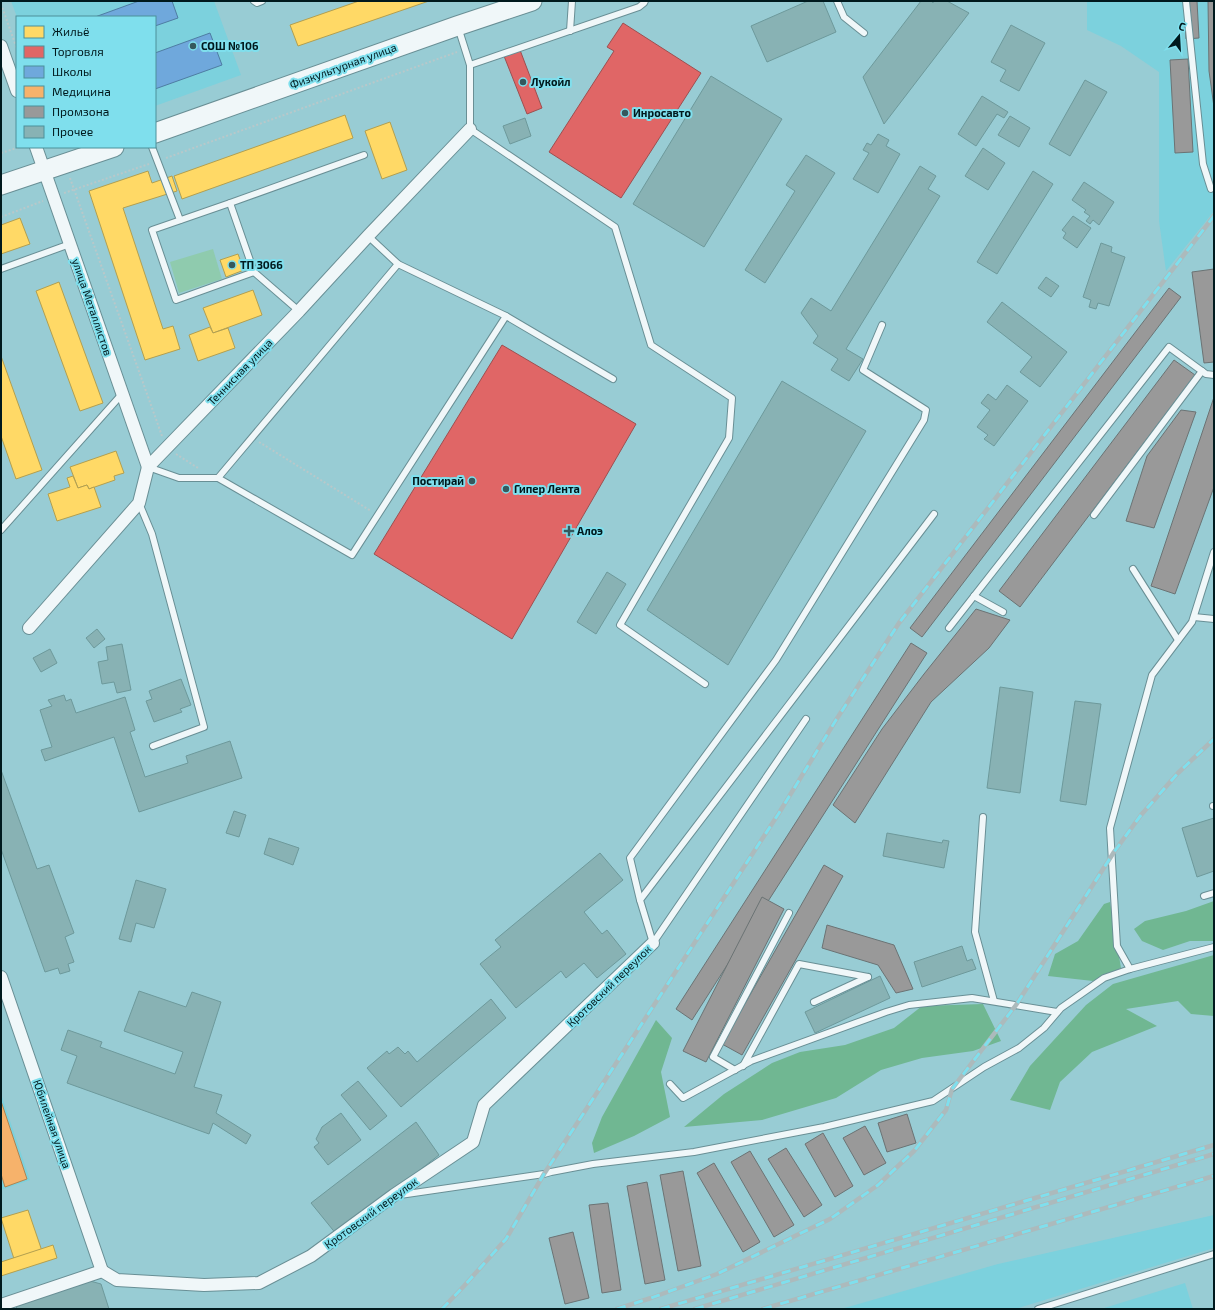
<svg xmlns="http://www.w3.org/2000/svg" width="1215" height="1310" font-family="'Exo 2',sans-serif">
  <rect width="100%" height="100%" fill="#98ccd4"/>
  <g fill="#7cd1dd">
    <polygon points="11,1 214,1 241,75 155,106 155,17 17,17"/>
    <polygon points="1087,1 1214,1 1214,211 1166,271 1159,221 1159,72 1121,46 1087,30"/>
    <polygon points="1,1094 30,1180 1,1190"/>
    <polygon points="1214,1215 1214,1248 1015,1309 841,1309 998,1264"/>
    <polygon points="1185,1283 1193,1309 1101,1309"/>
  </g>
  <polygon fill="#8fcbae" points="213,249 222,279 179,293 170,262"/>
  <g fill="#70b792">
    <polygon points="1214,901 1214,941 1190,941 1163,950 1142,941 1134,929 1145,921 1186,911"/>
    <polygon points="1110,902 1121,968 1093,981 1048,976 1055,954 1078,941 1104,904"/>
    <polygon points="1214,955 1214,1016 1191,1014 1178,1001 1126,1009 1157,1026 1092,1052 1060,1082 1050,1110 1010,1100 1030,1066 1086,1005 1113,984"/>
    <polygon points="983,1004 1001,1041 973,1051 922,1058 881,1070 836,1098 762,1120 684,1127 724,1094 772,1063 800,1052 845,1045 894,1028 922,1006"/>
    <polygon points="656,1020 672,1038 661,1072 670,1117 634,1136 594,1153 592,1143 602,1117"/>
  </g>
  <g fill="#ffd966" stroke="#b29f50">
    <polygon points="359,1 429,1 298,46 290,25"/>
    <polygon points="345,115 353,138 182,199 174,176"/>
    <polygon points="390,122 407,170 382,179 365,131"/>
    <polygon points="148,171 152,183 172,176 177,191 123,208 163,329 173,326 180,349 145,360 89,191"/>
    <polygon points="20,218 30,244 1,254 1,225"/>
    <polygon points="238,254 244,270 226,277 220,260"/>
    <polygon points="59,282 103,403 80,411 36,291"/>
    <polygon points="253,290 262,315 213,333 203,308"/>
    <polygon points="210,327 213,333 228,328 235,348 198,361 189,335"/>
    <polygon points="1,356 42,470 16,479 1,436"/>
    <polygon points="116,451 124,473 114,476 115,480 89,489 87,485 78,488 70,467"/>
    <polygon points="73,476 78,488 87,485 89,489 94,487 101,507 57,521 48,494 70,487 67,478"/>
    <polygon points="28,1210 43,1254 15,1262 1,1218"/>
    <polygon points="53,1245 57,1258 1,1276 1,1262"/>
  </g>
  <g fill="#e06666" stroke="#9d4f50">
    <polygon points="623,23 701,73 621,198 549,152 614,51 607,47"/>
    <polygon points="520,50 542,108 527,114 504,56"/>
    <polygon points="502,345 636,424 512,639 374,554"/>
  </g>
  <g fill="#6fa8dc" stroke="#4e7da3">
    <polygon points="139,1 172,1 178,18 155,26 155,17 95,17"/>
    <polygon points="210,33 222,65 155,89 155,53"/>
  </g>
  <polygon fill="#f6b26b" stroke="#ac8454" points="1,1101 27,1179 5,1187 1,1174"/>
  <g fill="#999" stroke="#6b7374">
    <polygon points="1184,1 1197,1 1199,38 1186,39"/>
    <polygon points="1208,1 1214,1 1214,107 1209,71"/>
    <polygon points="1188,59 1193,152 1175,153 1170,60"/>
    <polygon points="1214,269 1214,362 1204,363 1192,272"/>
    <polygon points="1169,288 1181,297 922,637 910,628"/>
    <polygon points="1174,360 1195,375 1020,607 999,591"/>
    <polygon points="1214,397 1214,487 1175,594 1151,586"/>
    <polygon points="1181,410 1196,412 1154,528 1126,521 1147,456"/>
    <polygon points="976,609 1010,620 989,648 931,702 855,823 833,805 882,729 924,674"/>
    <polygon points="911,643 927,653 692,1020 676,1009"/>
    <polygon points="824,865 843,876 742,1055 722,1044"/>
    <polygon points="762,897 784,909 706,1062 683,1051"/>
    <polygon points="827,925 894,945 913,989 896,993 878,965 822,948"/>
    <polygon points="907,1114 916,1143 887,1152 878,1123"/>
    <polygon points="865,1126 886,1163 864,1175 843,1138"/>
    <polygon points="823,1133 853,1186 835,1197 805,1144"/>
    <polygon points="786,1148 822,1205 804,1217 768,1159"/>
    <polygon points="750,1151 794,1225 774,1237 731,1162"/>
    <polygon points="714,1163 760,1242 743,1252 697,1173"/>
    <polygon points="683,1171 701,1266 678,1271 660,1175"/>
    <polygon points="647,1182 665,1280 645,1284 627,1186"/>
    <polygon points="608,1203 621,1290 602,1293 589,1205"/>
    <polygon points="573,1232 589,1298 565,1304 549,1238"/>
  </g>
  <g fill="#88b2b4" stroke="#6d999b">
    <polygon points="808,1 823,1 836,32 767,62 751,26"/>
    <polygon points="921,1 931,1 933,3 934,1 947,1 969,13 884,124 863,77"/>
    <polygon points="1011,25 1045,43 1019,91 1000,81 1006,70 991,62"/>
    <polygon points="711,76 782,119 704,247 633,204"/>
    <polygon points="1085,80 1107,92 1070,156 1049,144"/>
    <polygon points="982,96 1008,112 1004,118 997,114 976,146 958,134"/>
    <polygon points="1010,116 1030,128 1019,147 998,135"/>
    <polygon points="525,118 531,136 510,144 503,126"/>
    <polygon points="878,134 889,140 886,146 900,154 878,193 853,179 869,153 863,150 867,143 871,145"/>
    <polygon points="983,148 1005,163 988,190 965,176"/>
    <polygon points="806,155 835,173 765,283 745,270 795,191 786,185"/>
    <polygon points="920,166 936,176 928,189 940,196 846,349 863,359 849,381 831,370 838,359 813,343 818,336 801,313 811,298 831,311"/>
    <polygon points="1033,171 1053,184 997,274 977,262"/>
    <polygon points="1084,182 1114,202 1099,225 1093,220 1090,224 1086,221 1090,216 1084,212 1086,210 1072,200"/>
    <polygon points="1073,216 1091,228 1077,248 1063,238 1066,233 1062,230"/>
    <polygon points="1101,243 1112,247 1111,252 1125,257 1109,306 1098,303 1096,309 1089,307 1091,300 1083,297"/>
    <polygon points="1046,277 1059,286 1051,297 1038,288"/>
    <polygon points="1002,302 1067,352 1040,387 1020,372 1032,357 987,322"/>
    <polygon points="782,381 866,431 728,665 647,610"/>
    <polygon points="1007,385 1028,401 994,446 984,439 988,435 977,427 990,410 981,403 988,394 996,400"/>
    <polygon points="607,572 626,584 596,634 577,622"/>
    <polygon points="97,629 105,639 94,648 86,638"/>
    <polygon points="122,644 131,690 117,693 114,682 102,684 98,662 108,660 106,647"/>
    <polygon points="50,649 57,663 41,672 33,658"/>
    <polygon points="181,679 191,705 180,709 182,712 154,722 146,701 152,699 149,691"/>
    <polygon points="1000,687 1033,692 1020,793 987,788"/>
    <polygon points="64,695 66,701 71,699 76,713 125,697 135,730 130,732 145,777 188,763 186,756 230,741 242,778 139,812 114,737 45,761 41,750 52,747 40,710 52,706 48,700"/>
    <polygon points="1075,701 1101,704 1086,805 1060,801"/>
    <polygon points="1,770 37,869 49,865 74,933 65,937 74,962 68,964 70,971 60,974 58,968 45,972 1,849"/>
    <polygon points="234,811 246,815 239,837 226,833"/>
    <polygon points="1214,818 1214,871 1197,877 1182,828"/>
    <polygon points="887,833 942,843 943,840 949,841 944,868 883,856"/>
    <polygon points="269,838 299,848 293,865 264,854"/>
    <polygon points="600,853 623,880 584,912 602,934 607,930 626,954 597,978 584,963 566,978 561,971 516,1008 480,964 501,947 495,940"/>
    <polygon points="136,880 166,889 154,928 136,923 131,942 119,939"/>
    <polygon points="962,946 967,961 972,959 976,969 922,987 914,962"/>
    <polygon points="880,976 890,998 815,1033 805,1012"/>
    <polygon points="139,991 186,1007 192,992 221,1002 194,1087 222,1095 216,1113 251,1135 246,1144 213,1123 209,1134 67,1083 77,1056 61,1050 68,1030 102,1042 100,1047 175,1074 183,1052 124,1031"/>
    <polygon points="491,999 506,1018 401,1107 367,1068 387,1051 389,1054 398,1047 405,1054 408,1051 417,1062"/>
    <polygon points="358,1081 387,1116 370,1130 341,1095"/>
    <polygon points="341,1113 361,1140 328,1165 314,1147 319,1143 316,1139 322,1127"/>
    <polygon points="416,1122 439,1155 337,1235 311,1203"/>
    <polygon points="90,1281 101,1284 109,1309 17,1309 16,1306"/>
  </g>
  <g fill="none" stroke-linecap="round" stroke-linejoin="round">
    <g stroke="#698f95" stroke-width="8">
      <g id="lane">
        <polyline points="254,1 257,3 262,1"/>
        <polyline points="837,1 844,17 864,33"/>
        <polyline points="1186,1 1203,164 1211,189"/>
        <polyline points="458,27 470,65 470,129 615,227 651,345 732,398 729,438 620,625 705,684"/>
        <polyline points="570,31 572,1"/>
        <polyline points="470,65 639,7 644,3 645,1"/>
        <polyline points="152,147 180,220"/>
        <polygon points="230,203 254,272 176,300 152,230"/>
        <polyline points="230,203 364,155"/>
        <polyline points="368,236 398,264 506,316 613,379"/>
        <polyline points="1,269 70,244"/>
        <polyline points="254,272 299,311"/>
        <polyline points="148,467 179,478 218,478 398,264"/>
        <polyline points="218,478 352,555 506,316"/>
        <polyline points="139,503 152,534 204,727 153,746"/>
        <polyline points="1094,515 1202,371"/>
        <polyline points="1,530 122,394"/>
        <polyline points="1133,569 1178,640"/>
        <polyline points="974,596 1003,612"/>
        <polyline points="1194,617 1214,619"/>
        <polyline points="949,628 1169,347 1206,374 1214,375"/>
        <polyline points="1213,806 1214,806"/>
        <polyline points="983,817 975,932 994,1001"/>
        <polyline points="1204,896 1214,893"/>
        <polyline points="640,900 630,858 776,660 924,420 926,410 863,370 882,325"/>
        <polyline points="653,943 640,900 934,514"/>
        <polyline points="653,943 806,719"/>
        <polyline points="1130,969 1117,946 1110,828 1152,675 1192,622 1214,552"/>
        <polyline points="814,1002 868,977"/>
        <polyline points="743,1066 799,964 868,977"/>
        <polyline points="735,1070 713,1057 789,913"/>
        <polyline points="670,1084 683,1098 751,1061 886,1012 909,1005 972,998 1057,1012"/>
        <polyline points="400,1195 544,1174 551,1172 593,1164 694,1152 824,1127 933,1101 984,1067 1019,1048 1044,1028 1061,1008 1104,978 1130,969 1214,947"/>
        <polyline points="1038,1309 1214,1254"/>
      </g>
    </g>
    <g stroke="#698f95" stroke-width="14">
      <g id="street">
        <polyline points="1,46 17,91"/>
        <polyline points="36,147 148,467"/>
        <polyline points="29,628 139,503 148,467 299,311 368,236 470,129"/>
        <polyline points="1,977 102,1271"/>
        <polyline points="1,1305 102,1271 117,1280 204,1285 259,1283 311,1256 394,1195 473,1142 484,1105 653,943"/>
      </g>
    </g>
    <g stroke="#698f95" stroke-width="21">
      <g id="primary">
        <polyline points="155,133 457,26 532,1"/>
        <polyline points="1,185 114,147"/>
      </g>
    </g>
    <g stroke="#b8c8ca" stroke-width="2" stroke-dasharray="2 2" stroke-linecap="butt">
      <polyline points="1,4 17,49"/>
      <polyline points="1,153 20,147"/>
      <polyline points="166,158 457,52"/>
      <polyline points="70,178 162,436"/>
      <polyline points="64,193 149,164"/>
      <polyline points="1,217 43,201"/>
      <polyline points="259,442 371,511"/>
      <polyline points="176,454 198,468"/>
    </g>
    <use href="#lane" stroke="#f0f7f9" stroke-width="6"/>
    <use href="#street" stroke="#f0f7f9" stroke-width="12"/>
    <use href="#primary" stroke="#f0f7f9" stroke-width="19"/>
    <g stroke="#acbabc" stroke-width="4.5">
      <g id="rail">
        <polyline points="442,1309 464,1286 506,1239 544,1174 779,813 836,720 899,623 1214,216"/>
        <polyline points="617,1309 651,1298 717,1274 830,1219 878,1185 914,1151 946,1110 952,1089 1016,1005 1114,852 1141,815 1178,773 1214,739"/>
        <polyline points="661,1309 1214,1145"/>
        <polyline points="695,1309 1214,1154"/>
        <polyline points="763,1309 1214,1176"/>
      </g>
    </g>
    <use href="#rail" stroke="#7fdfed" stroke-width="3" stroke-dasharray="9" stroke-linecap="butt"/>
  </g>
  <g fill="#35585d" stroke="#7fdfed" stroke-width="1.5">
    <circle cx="193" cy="46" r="4"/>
    <circle cx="523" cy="82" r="4"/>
    <circle cx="625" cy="113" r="4"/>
    <circle cx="232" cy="265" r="4"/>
    <circle cx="472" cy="481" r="4"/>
    <circle cx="506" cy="489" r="4"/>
    <path d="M567 525h4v4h4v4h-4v4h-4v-4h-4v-4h4z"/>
  </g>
  <g text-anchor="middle" stroke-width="4" stroke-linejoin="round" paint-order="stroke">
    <g font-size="11" font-weight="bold" fill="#00191d" stroke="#7fdfed" text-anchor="start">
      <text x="201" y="50">СОШ №106</text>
      <text x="531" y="86">Лукойл</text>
      <text x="633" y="117">Инросавто</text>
      <text x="240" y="269">ТП 3066</text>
      <text x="464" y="485" text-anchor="end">Постирай</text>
      <text x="514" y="493">Гипер Лента</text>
      <text x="577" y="535">Алоэ</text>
    </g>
    <g font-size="11" fill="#00191d" stroke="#7fdfed">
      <text transform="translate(343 66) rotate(-20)" y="4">Физкультурная улица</text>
      <text transform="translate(92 307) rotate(71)" y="4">улица Металлистов</text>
      <text transform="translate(240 372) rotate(-46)" y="4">Теннисная улица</text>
      <text transform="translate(609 986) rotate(-44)" y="4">Кротовский переулок</text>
      <text transform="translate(52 1124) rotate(71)" y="4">Юбилейная улица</text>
      <text transform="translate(371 1213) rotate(-36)" y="4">Кротовский переулок</text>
    </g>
  </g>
  <rect width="1215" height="1310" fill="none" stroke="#00191d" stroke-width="4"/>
  <rect x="16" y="16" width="140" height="132" fill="#7fdfed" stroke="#4c909a"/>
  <rect x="24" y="26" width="20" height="12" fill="#ffd966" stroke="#4c909a"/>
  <text x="52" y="36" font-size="12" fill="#00191d">Жильё</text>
  <rect x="24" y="46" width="20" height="12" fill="#e06666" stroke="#4c909a"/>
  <text x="52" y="56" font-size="12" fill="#00191d">Торговля</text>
  <rect x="24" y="66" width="20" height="12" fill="#6fa8dc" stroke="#4c909a"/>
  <text x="52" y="76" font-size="12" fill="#00191d">Школы</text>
  <rect x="24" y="86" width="20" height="12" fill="#f6b26b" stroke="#4c909a"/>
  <text x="52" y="96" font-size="12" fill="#00191d">Медицина</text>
  <rect x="24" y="106" width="20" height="12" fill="#999999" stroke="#4c909a"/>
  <text x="52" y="116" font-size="12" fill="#00191d">Промзона</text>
  <rect x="24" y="126" width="20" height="12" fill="#88b2b4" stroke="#4c909a"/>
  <text x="52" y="136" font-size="12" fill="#00191d">Прочее</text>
  <g transform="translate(1179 36) rotate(18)" stroke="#7fdfed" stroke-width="3" paint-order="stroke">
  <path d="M0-3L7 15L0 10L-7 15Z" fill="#00191d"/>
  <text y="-6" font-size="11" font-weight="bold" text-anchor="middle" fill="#00191d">С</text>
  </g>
</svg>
